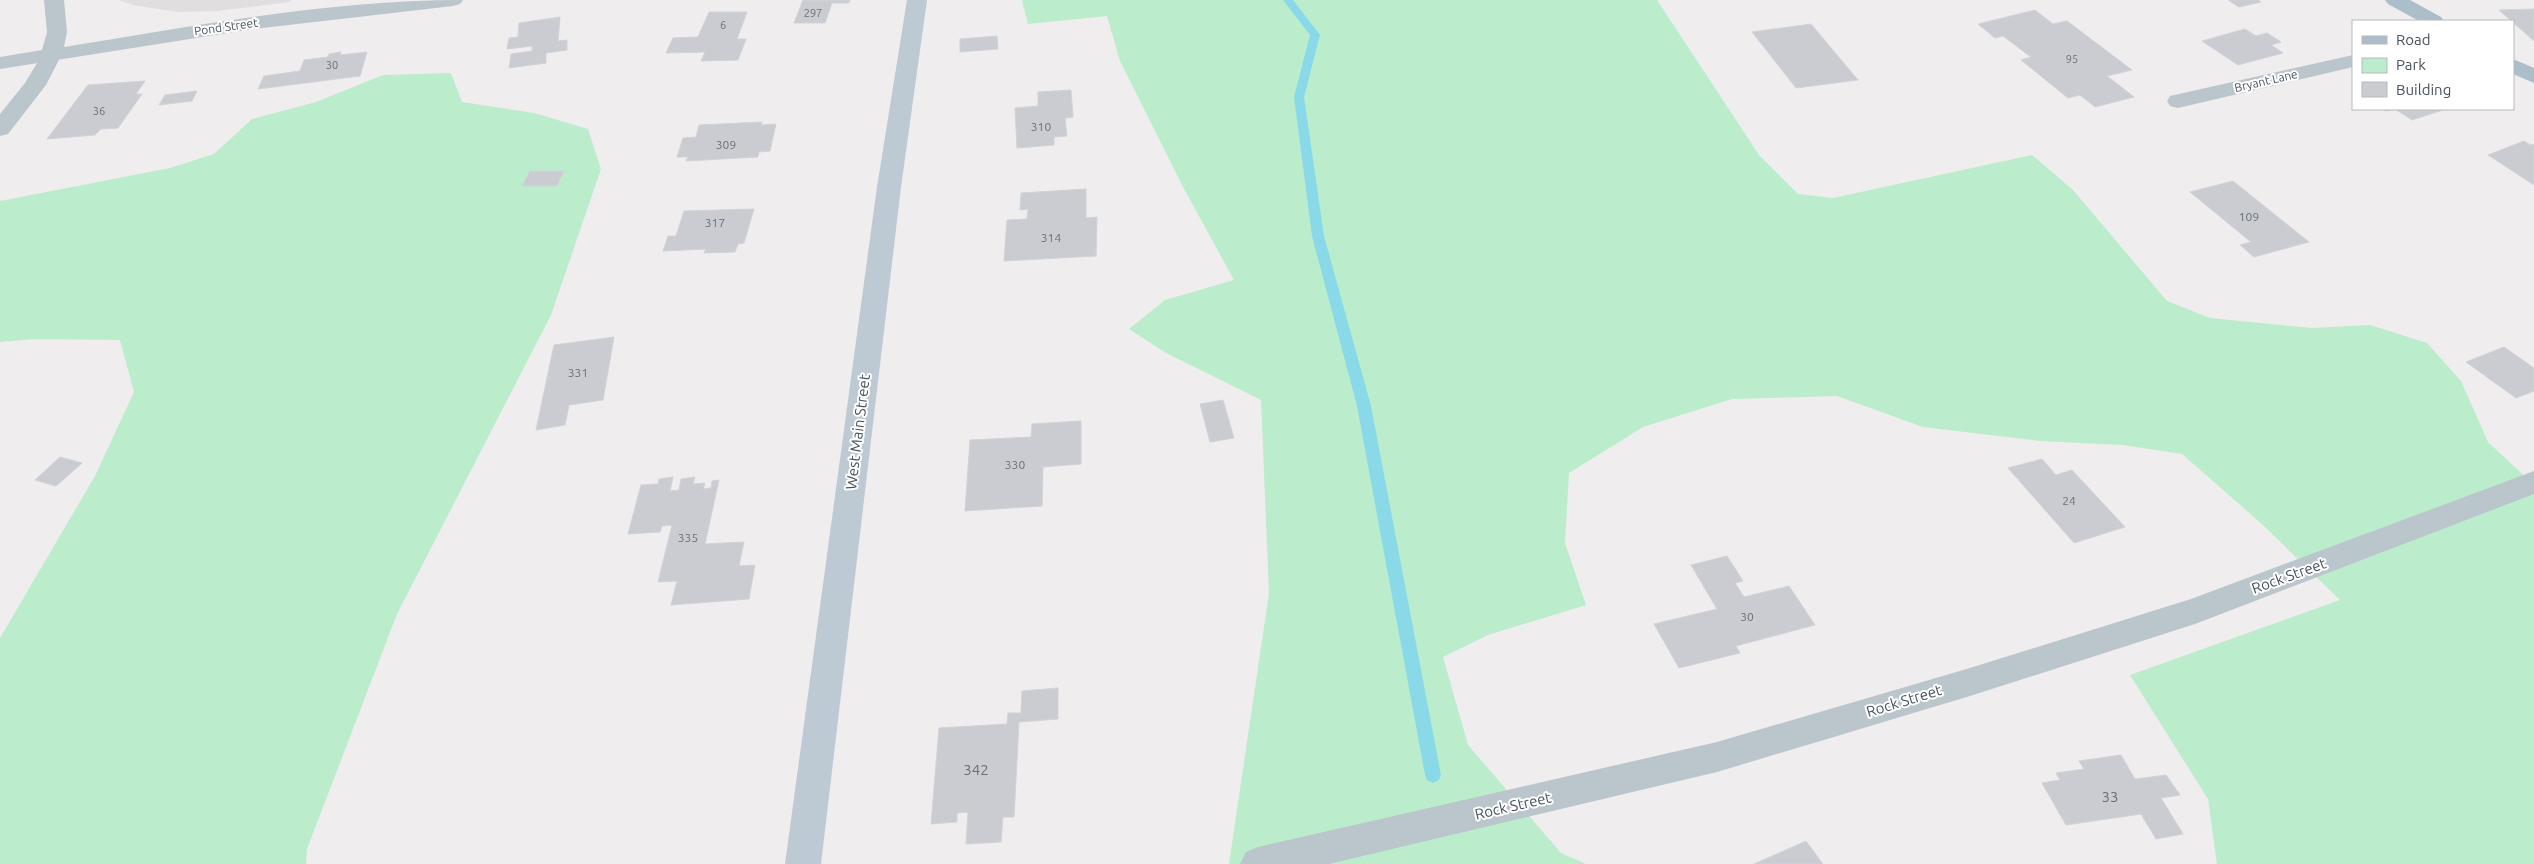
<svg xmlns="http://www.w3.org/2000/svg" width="2534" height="864" font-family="Ubuntu,sans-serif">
  <rect width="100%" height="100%" fill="#efeded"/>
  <polygon fill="#e0dede" points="119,0 291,0 290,2 217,11 177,12 133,5"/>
  <g fill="#bbedcc">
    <polygon points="1022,0 1657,0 1759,155 1798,194 1833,198 2032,155 2073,190 2167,301 2210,318 2312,328 2370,325 2427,343 2461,381 2488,442 2534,485 2534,864 2217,864 2208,799 2130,675 2340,600 2263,525 2182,454 2123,445 2040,441 1923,427 1837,396 1732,399 1643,427 1569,473 1565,543 1586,605 1488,635 1443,657 1468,745 1561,853 1586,864 1229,864 1269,593 1261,400 1166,353 1129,329 1165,300 1234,280 1183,187 1120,61 1107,16 1028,24"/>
    <polygon points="451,73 462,102 534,113 588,129 601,169 551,315 397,614 307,849 306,864 0,864 0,638 95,476 134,392 120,340 35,339 0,342 0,201 170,168 214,154 252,119 316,102 383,75"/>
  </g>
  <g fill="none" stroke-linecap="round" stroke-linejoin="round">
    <polygon fill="#89d9e9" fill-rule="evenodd" points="1283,0 1293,0 1320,35 1304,97 1324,236 1371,406 1441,775 1439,780 1433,783 1427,780 1425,775 1357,406 1312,236 1294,97 1310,35"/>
  </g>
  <g fill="#caccd1" stroke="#d1d3d8">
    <polygon points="803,0 850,0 849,3 832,3 825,23 794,23"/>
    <polygon points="2228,0 2258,0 2261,2 2239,7"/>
    <polygon points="2534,9 2534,41 2499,10"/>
    <polygon points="2035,10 2053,24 2067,21 2132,70 2107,76 2134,97 2095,107 2080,95 2068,98 2021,60 2031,57 2003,36 1995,38 1978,24"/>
    <polygon points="709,12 747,12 737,39 746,39 738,60 701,61 705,52 666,53 673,38 698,37"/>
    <polygon points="560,17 558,41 567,40 567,50 546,53 546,63 509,68 511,54 532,51 532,46 507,49 509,38 518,37 519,23"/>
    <polygon points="1811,24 1858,80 1796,88 1752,32"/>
    <polygon points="2245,29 2256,36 2267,33 2281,42 2271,45 2283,53 2238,65 2202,41"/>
    <polygon points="997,36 998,49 960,52 960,39"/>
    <polygon points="341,52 340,55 367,52 360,76 258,89 264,76 300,71 304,60 328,57 329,54"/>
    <polygon points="145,81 136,94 142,94 118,128 101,129 95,135 47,139 88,85"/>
    <polygon points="1071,90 1073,117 1065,118 1067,136 1054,137 1054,145 1017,148 1015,108 1038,106 1038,92"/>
    <polygon points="197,91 192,101 159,105 165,95"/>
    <polygon points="2381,109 2446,109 2412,120 2395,109 2386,111"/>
    <polygon points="762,122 761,125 776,124 770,151 759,152 758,157 686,161 688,157 677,157 683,138 696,137 699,125"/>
    <polygon points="2524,141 2530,145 2534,144 2534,185 2488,155"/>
    <polygon points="530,171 564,171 557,186 522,186"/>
    <polygon points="2233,181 2309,242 2254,257 2240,245 2251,242 2190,192"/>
    <polygon points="1086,189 1086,218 1097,217 1096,256 1004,261 1007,220 1027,219 1028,209 1020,210 1021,193"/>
    <polygon points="754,209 744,243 738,244 735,252 704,253 706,249 663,251 668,236 676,236 684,211"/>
    <polygon points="614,337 603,400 569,405 565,425 536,430 554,345"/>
    <polygon points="2504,347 2534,368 2534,391 2516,398 2466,362"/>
    <polygon points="1223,400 1234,438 1210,442 1200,404"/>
    <polygon points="1081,421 1081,464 1043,467 1042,506 965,511 970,440 1031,437 1032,424"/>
    <polygon points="60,457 82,463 56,486 35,480"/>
    <polygon points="2042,459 2056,475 2072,470 2125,527 2074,543 2008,468"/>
    <polygon points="673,477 670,491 679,490 681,479 695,477 693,484 705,483 703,489 711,488 712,481 719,480 705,544 744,542 739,566 755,565 749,599 671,605 677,581 658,582 672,525 662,526 660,532 628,534 641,485 658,484 659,479"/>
    <polygon points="1727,556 1743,581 1735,583 1744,597 1789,586 1815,625 1736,646 1740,653 1679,668 1654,624 1717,609 1691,565"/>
    <polygon points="1058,688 1058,719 1019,722 1014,817 1003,817 1001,842 966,844 968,812 957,813 957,822 931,824 939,728 1007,724 1008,713 1021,713 1022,691"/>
    <polygon points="2121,755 2135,779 2166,775 2180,795 2161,798 2183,834 2156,839 2141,814 2066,825 2042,783 2060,780 2056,773 2084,769 2079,761"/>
    <polygon points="1806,841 1823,864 1754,864"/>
  </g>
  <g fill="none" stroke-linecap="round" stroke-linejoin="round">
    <g fill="#bbc5cc" fill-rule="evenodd">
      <polygon points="52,48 59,50 62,54 46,85 8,134 0,136 0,114 25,83 45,50"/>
      <polygon points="2353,55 2353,67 2178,108 2170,106 2167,101 2170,96"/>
      <polygon points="2534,471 2534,494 2195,624 1970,696 1717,772 1329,864 1240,864 1246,852 1258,847 1717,742 1970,668 2191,599"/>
    </g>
    <path fill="#bbc5cc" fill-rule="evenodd" d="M44,0H64L67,32L64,47C196,26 329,0 463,0L460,4L453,6L253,29L0,69V57L42,50L47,32Z"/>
    <polygon fill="#bdc9d3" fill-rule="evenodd" points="907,0 927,0 901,187 821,864 785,864 877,187"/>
    <g fill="#adbecb" fill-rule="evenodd">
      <polygon points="2385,0 2410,0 2441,17 2444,21 2419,21 2388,4"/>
      <polygon points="2513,59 2534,68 2534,83 2513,74"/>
    </g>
  </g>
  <g text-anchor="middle" stroke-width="4" stroke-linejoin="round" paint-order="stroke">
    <g font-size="11" fill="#677077">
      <text x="813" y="17">297</text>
      <text x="723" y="29">6</text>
      <text x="2072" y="63">95</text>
      <text x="332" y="69">30</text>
      <text x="99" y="115">36</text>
    </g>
    <g font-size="12" fill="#465159" stroke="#fff">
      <text transform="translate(226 27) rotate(-8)" y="4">Pond Street</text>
      <text transform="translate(2266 81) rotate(-13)" y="4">Bryant Lane</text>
    </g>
    <g font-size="12" fill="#677077">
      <text x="1041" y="131">310</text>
      <text x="726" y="149">309</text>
      <text x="2249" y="221">109</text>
      <text x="715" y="227">317</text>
      <text x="1051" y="242">314</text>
      <text x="578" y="377">331</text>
      <text x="1015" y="469">330</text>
      <text x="2069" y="505">24</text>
      <text x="688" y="542">335</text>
      <text x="1747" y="621">30</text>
    </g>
    <g font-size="15" fill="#465159" stroke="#fff">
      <text transform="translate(858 432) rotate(-83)" y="5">West Main Street</text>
      <text transform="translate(2289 576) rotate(-20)" y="5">Rock Street</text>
      <text transform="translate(1904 701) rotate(-17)" y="5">Rock Street</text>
      <text transform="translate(1513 806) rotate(-13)" y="5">Rock Street</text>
    </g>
    <g font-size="15" fill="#677077">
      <text x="976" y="775">342</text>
      <text x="2110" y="802">33</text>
    </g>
  </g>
  <rect x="2352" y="20" width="162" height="90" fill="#ffffff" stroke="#b5b9bd"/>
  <rect x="2362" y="36" width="25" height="8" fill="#adbecb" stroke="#b5b9bd"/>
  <text x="2396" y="45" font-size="15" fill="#465159">Road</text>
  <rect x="2362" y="58" width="25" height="15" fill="#bbedcc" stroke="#b5b9bd"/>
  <text x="2396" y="70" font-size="15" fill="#465159">Park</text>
  <rect x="2362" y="82" width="25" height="15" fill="#caccd1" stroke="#b5b9bd"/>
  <text x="2396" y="95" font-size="15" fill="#465159">Building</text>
</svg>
